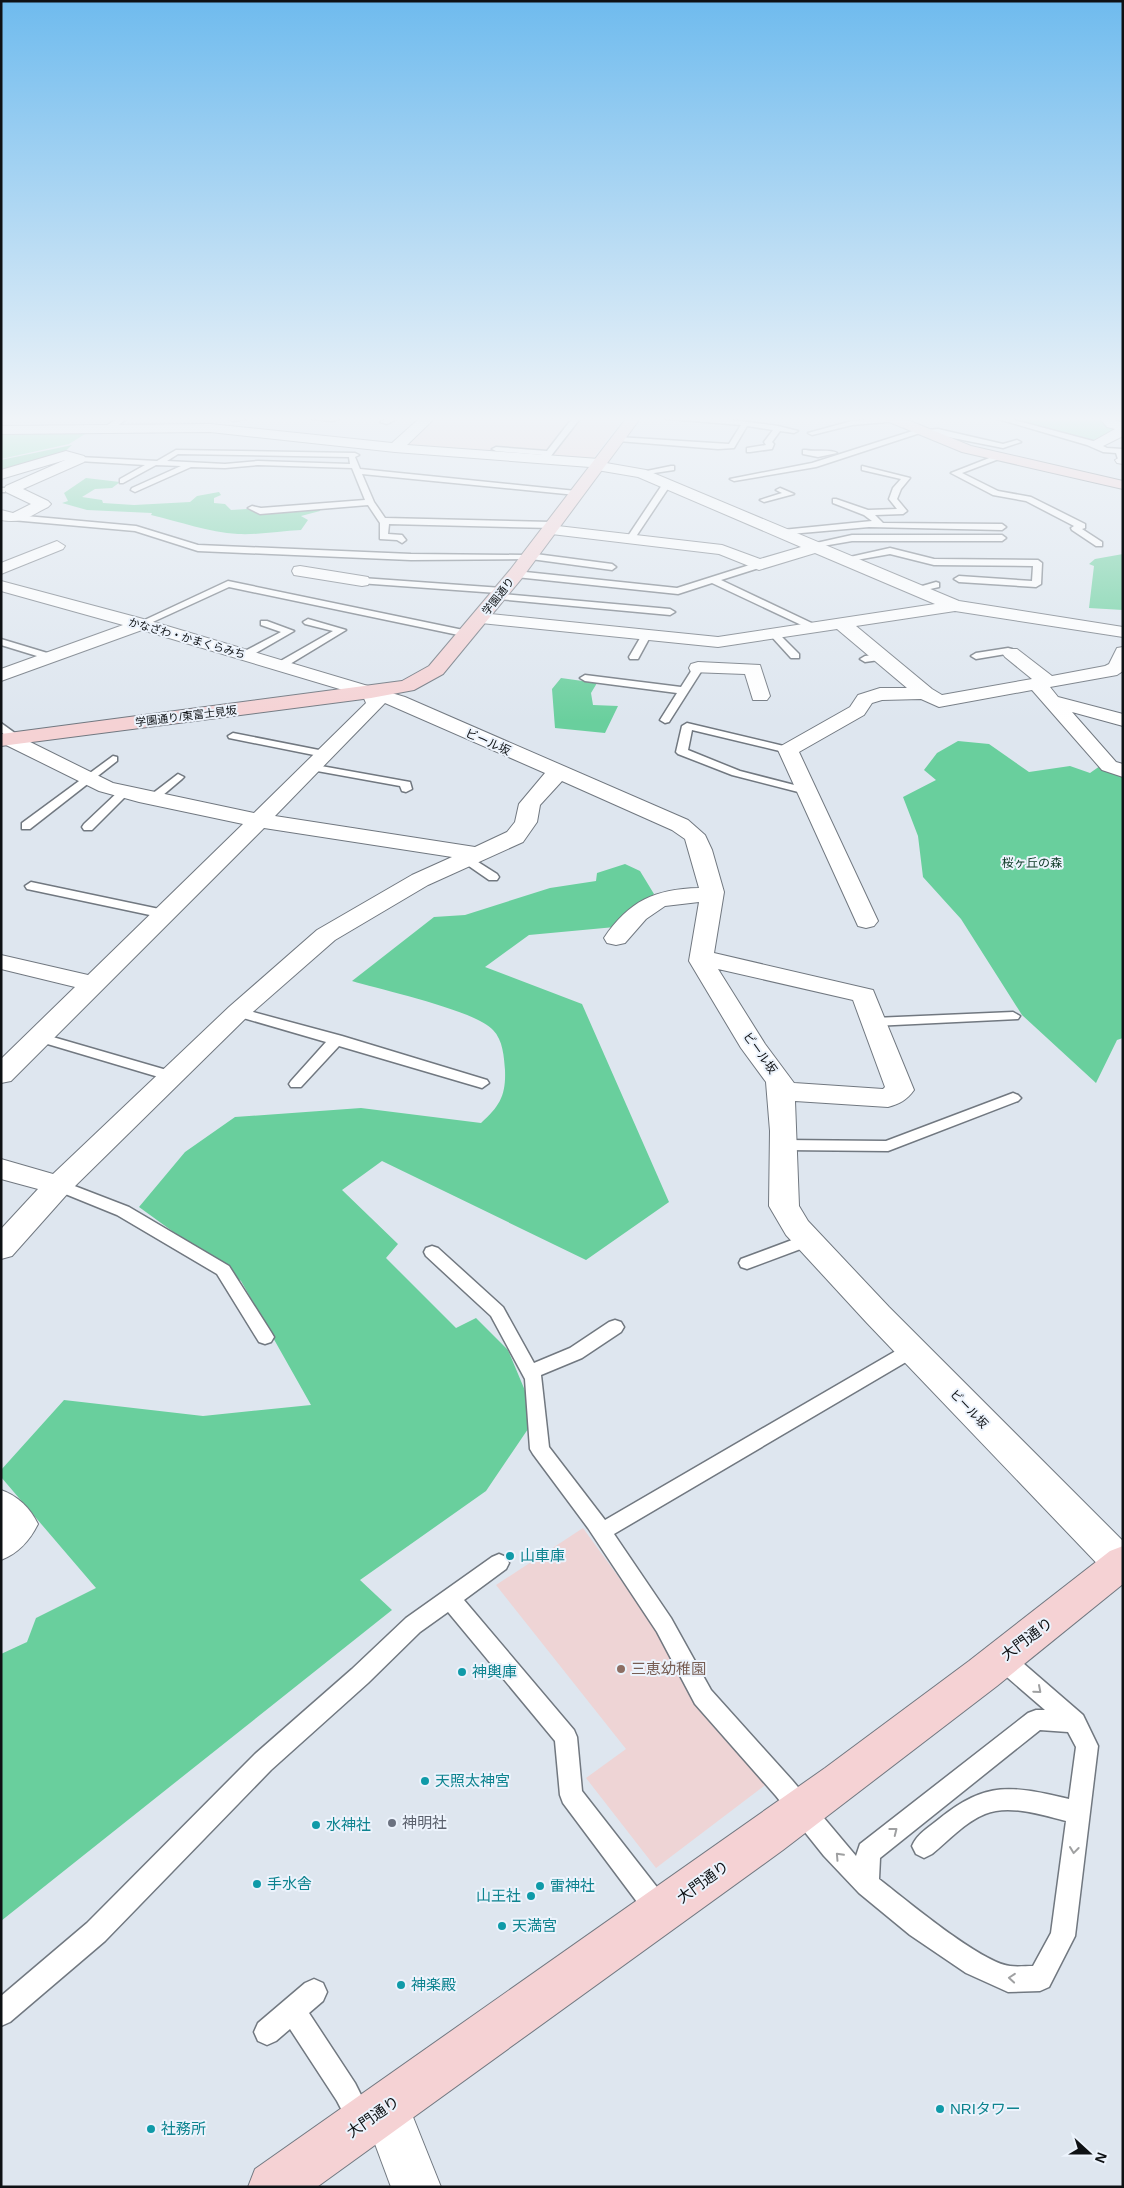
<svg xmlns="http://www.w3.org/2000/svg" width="1124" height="2188" font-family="Helvetica,'Noto Sans JP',sans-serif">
  <rect width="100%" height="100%" fill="#dee6ef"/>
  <g fill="#eed4d5">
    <polygon points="436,416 625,416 592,460 403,446"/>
    <polygon points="583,1528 768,1783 656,1868 586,1778 626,1749 496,1585"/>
  </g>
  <g fill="#81e5b2">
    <polygon points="1041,416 1095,416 1115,431 1096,443 1012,419"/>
    <polygon points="1,431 86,432 85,434 69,444 1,459"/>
  </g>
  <g fill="#69cf9d">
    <polygon points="72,445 61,455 1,472 1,460"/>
    <path d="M86,478L120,482L112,488L95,489L82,497L102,500L103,503L134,505L190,502L197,496L219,492L221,495L214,498V503L225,504L231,510L247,509L260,512L319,508L320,511L301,516L308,520L301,530C280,531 259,535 238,534C208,532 181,522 151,515L152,513L87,510L62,503L68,501L64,493Z"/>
    <polygon points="1123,554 1123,610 1089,608 1094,566 1089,564 1095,559"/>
    <polygon points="561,678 597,683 591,693 593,705 618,706 605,733 555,728 552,689"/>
    <polygon points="958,741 989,744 1029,772 1070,766 1090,773 1100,766 1123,773 1123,1038 1117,1040 1096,1083 1022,1015 961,919 923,877 918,836 903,797 936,780 924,770 937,753"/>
    <path d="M625,864L640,871L654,894L615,927L529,935L485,967L582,1004L669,1202L586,1260L382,1161L342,1190L398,1244L386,1258L456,1328L476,1318L508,1350L526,1393L528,1429L486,1491L360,1580L392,1610L1,1921V1654L27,1642L36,1618L96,1588L1,1477V1470L64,1400L203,1416L311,1405L241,1281L139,1207L185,1152L235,1117L361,1108L481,1123C500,1106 506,1095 505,1070C504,1057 503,1040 493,1030C475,1010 381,990 352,981L434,917L465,915L550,888L596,881L597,873Z"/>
  </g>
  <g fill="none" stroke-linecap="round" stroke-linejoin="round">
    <g stroke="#717880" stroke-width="3">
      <g id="lane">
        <polygon points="122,416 130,416 112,430 106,430 106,426"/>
        <polygon points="242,416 263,416 233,421 229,419"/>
        <polygon points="289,416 342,416 343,417 332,421"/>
        <polygon points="392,416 402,416 387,424 380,422"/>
        <polygon points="574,416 582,416 547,461 540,459 543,455 496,451 492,449 496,447 547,451"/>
        <polygon points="655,416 718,418 778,426 798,431 794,433 780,431 772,442 774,444 772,449 750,452 747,452 747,448 766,445 764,442 773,430 747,426 734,448 718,449 618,441 614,439 618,437 729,444 741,425 658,418"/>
        <polygon points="988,416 999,416 1093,441 1107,448 1122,449 1123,462 1119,462 1116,453 1103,452 1087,445"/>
        <polygon points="895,417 898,417 898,421 852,425 812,435 808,433 852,421"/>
        <polygon points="922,428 926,430 938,429 1003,444 1017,440 1021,442 1003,448 923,432 816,467 734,481 730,479 812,463"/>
        <path d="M176,450L355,453L359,455L355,457L360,469L576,491L580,493L576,495L362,474L374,502L385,518L552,522L556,525L552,528L389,524L388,534L402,535L406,540L402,543L397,540L380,539V523L368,505L260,514L248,508L252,506L261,508L365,500L352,468L258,465L225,468L191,467L135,492L131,490L132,488L181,466L156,465L123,483H120V479L145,465L79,461L75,459L79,457L157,461ZM178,454L349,457L350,464L258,461L225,464L167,461Z"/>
        <path d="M806,450C815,452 831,449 837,453L818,457L803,454V450Z"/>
        <polygon points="997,455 1004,457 962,473 998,491 1031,497 1085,524 1085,528 1082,529 1102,542 1102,546 1096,546 1072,530 1071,528 1074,526 1026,501 993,495 951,473"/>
        <polygon points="671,466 674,466 674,470 641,475 637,473"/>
        <polygon points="862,466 910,478 901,489 897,499 907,511 903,514 875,515 883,523 1002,524 1006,527 1002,530 869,527 779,535 778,533 782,530 872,521 864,515 833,503 833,499 836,499 868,510 897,509 889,499 893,488 901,479 862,470"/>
        <polygon points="664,482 671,484 633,541 627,541 626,539"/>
        <rect x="1" y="488" width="4" height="4"/>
        <polygon points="780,488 794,494 764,502 760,500 782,493 776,490"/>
        <polygon points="15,515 136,526 198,545 411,554 524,555 528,553 612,564 616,567 612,570 531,559 411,560 198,551 135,531 12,520 11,518"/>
        <polygon points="852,535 1002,535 1006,538 1002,541 852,541 811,548 807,545"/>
        <polygon points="890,548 934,559 1038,560 1042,563 1041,584 1036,587 959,582 954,579 959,576 1032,581 1033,566 934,565 890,554 845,562 841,559"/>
        <polygon points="759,562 763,565 762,567 721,580 818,626 818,630 812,630 712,583 678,594 516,577 511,574 516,571 677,588"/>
        <polygon points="362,578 502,588 507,591 503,594 670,609 675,612 670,615 498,599 493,596 497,593 359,583 359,579"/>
        <polygon points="228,581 468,631 473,634 468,637 229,587 144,626 136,624"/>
        <polygon points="936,582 939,583 939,587 917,592 912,589"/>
        <polygon points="308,619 346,630 285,667 277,667 277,663 333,631 305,624 303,622"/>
        <polygon points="261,621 267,621 294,631 249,657 241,657 241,653 281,632 261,625"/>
        <polygon points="771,632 777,632 799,654 799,658 791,658 771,636"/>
        <polygon points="643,633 651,635 638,659 630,659 629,657"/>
        <polygon points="1,639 54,655 55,657 50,660 1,645"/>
        <polygon points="1008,648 1012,649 1012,653 976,659 971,656 976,653"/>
        <polygon points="882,654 886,655 886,659 865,662 860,659 865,656"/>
        <polygon points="699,664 704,667 669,722 665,723 660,720 677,693 585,681 580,678 585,675 681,687 695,665"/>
        <polygon points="1,723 19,736 19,740 11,740 1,732"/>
        <polygon points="687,723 792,748 792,752 788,753 692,730 688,750 740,771 810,789 812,791 806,794 732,775 678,754 676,752 682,726"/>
        <polygon points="233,733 324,751 330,754 324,757 229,738 228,736"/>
        <polygon points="113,756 117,757 117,761 30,829 22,829 22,823"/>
        <polygon points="310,764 410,782 412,789 406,792 402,791 400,786 306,769 304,767"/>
        <polygon points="178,774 184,777 182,779 156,801 148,801 148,797"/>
        <polygon points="124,789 128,790 128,794 92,830 84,830 82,827 84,824 120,790"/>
        <polygon points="467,855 497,874 499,877 497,880 489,880 463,862 461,859"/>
        <polygon points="31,882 164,910 170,914 164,918 27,889 25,886"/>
        <polygon points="238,1008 342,1036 487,1080 489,1083 482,1088 339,1046 301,1087 291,1087 289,1084 291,1081 326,1042 233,1015 231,1012 233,1009"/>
        <polygon points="1013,1012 1020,1016 1018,1019 874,1026 867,1022 874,1018"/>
        <polygon points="39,1033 177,1073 179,1076 172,1081 34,1040 32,1037 34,1034"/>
        <polygon points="1013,1093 1018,1095 1021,1098 1018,1101 888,1151 784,1150 778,1149 776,1145 778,1141 784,1140 886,1141"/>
        <polygon points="59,1180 129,1207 229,1266 271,1332 274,1337 271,1342 265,1344 259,1342 217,1274 117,1215 53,1189 51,1185 53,1181"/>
        <polygon points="808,1234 814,1236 816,1240 814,1244 747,1269 741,1267 739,1263 741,1259"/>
        <path d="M432,1246L438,1248L503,1307L534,1363L570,1348L609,1322L615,1320L621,1322L624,1327L621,1332L582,1358L541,1375L549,1447L605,1520L906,1345L912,1343L918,1345L921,1350L918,1355L614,1534L671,1618L711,1690L792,1780L856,1856L860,1844L1028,1713L1036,1710H1045L993,1665L990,1658L993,1651L1001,1648L1009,1651L1083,1715L1098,1746L1075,1936L1049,1987L1040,1991L1008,1992L966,1973L910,1935L859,1893L824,1856L776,1796L695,1704L657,1632L588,1528L533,1454L530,1449L525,1379L491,1316L426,1256L424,1252L426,1248ZM1040,1730L1068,1732L1076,1747L1069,1799C1012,1786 987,1780 939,1819C929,1827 917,1834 912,1846L916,1854L924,1858L932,1854C948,1841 965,1822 985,1814C1009,1804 1042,1815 1066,1821L1051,1933L1033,1966C1026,1966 1017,1967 1010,1966C981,1963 905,1899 879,1879L880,1858Z"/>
        <polygon points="499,1554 506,1557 509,1563 506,1569 464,1600 574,1730 577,1737 582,1791 667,1900 670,1909 667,1918 658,1921 649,1918 563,1803 560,1795 555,1741 448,1612 420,1632 368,1683 271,1770 105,1941 10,2022 1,2026 1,1996 87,1923 255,1754 352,1669 406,1618 492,1557"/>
        <polygon points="314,1979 323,1983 327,1992 323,2001 309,2013 355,2083 373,2119 369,2128 360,2132 351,2128 337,2101 290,2029 276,2041 267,2045 258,2041 254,2032 258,2023 305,1983"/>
      </g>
    </g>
    <g stroke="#717880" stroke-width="2">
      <g id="street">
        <polygon points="422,416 437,416 407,445 599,459 606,463 646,470 959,601 1123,627 1123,637 955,611 856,626 932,689 942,695 1032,679 1005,657 1002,653 1005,649 1017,649 1052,676 1105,666 1109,664 1117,648 1123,647 1123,671 1117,675 1050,687 1058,697 1123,714 1123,726 1072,712 1116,762 1123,764 1123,777 1102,770 1032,690 939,707 921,699 882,700 872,703 864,715 799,752 878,921 874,926 866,928 858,926 778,750 781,746 850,707 858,695 880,688 907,688 837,629 718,647 481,623 475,622 472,618 475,614 481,613 718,637 935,604 815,553 759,570 719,554 543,533 541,530 549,525 722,545 760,559 801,547 638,477 597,470 590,467 395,452 210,432 1,434 1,426 210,424 392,443"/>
        <polygon points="1098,416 1111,416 1116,421 1123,422 1123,436 1097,449 1090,445 1092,442 1115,429 1107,427"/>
        <path d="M66,451L84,456L86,459L84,462L23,489L48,501L51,504L48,507C30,516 22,524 1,520V510L13,513L31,504L6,492L4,489L6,486L65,460L1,479V470Z"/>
        <polygon points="1122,456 1123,464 1117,463 1115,460"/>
        <polygon points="57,541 65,546 63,549 1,574 1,563"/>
        <polygon points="300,566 362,576 368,577 370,581 368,585 362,586 294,575 292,571 294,567"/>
        <path d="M1,581L147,620L405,697L688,820L705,835L712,850L724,892L714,953L873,990L914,1090C907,1100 899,1104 888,1107L795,1101L799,1206L808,1221L889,1307L1123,1541V1579L1108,1575L867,1323L786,1235L769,1206L770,1131L766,1082L741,1048L689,961L699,902L665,906L646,919L625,943L616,945L607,943L604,938C629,901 655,889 699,888L685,839L672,830L562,781L540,805L537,822L523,842L428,885L335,940L247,1017L69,1192L12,1256L1,1259V1229L38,1189L1,1179V1159L53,1174L229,1007L317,930L412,875L452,857L264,828L11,1081L1,1083V1059L75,987L1,969V955L88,975L243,824L139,802L99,791L2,743V735L9,733L16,735L113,783L254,813L366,703L363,696L142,630L1,681V669L123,625L1,591ZM385,703L545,773L519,804L515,822L507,832L475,847L275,816ZM718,969L853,1000L885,1087L883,1089L794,1083L765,1044Z"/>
        <polygon points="698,662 760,665 770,696 767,700 753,700 745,674 691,672 689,668 691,664"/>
        <path d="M1,1490C18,1496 30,1508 38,1524C30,1540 19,1553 1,1560Z"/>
        <polygon points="386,2085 403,2092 441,2187 391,2187 362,2109 369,2092"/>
      </g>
    </g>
    <g stroke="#717880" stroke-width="2">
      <g id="secondary">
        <polygon points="628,416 642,416 522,578 443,674 414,690 371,698 1,746 1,734 402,681 429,666 510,570"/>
        <polygon points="881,416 898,416 971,446 1123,481 1123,489 962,452 882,419"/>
        <polygon points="1123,1546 1123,1584 997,1686 783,1850 317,2187 248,2187 255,2169 825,1768 969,1661 1110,1551"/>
      </g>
    </g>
    <use href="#lane" fill="#fff" fill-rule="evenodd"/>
    <use href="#street" fill="#fff" fill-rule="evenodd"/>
    <use href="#secondary" fill="#f5d2d4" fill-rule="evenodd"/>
  </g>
  <defs><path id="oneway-chevron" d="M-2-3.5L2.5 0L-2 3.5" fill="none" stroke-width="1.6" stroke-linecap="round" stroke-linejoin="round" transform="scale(1.25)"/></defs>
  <g stroke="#9fa0a1">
    <use href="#oneway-chevron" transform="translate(1038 1690) rotate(41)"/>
    <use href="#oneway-chevron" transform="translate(894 1831) rotate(-38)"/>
    <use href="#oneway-chevron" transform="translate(1074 1850) rotate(97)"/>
    <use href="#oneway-chevron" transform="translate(839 1856) rotate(-133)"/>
    <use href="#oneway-chevron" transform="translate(1012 1978) rotate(-175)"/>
  </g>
  <linearGradient id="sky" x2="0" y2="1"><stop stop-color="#6fbbee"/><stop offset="0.58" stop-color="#f0f4f8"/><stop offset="1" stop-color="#f0f4f8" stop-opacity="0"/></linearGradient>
  <rect width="1124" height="722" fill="url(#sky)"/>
  <g fill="#0f9aa8" stroke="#ecf3fc" stroke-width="2">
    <circle cx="510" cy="1556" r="5"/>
    <circle cx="462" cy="1672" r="5"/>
    <circle cx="425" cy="1781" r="5"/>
    <circle cx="316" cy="1825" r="5"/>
    <circle cx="257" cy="1884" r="5"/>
    <circle cx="540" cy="1886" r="5"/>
    <circle cx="531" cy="1896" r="5"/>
    <circle cx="502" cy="1926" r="5"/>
    <circle cx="401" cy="1985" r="5"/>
    <circle cx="940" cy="2109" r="5"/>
    <circle cx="151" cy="2129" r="5"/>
  </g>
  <circle fill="#8d6e63" stroke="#ecf3fc" stroke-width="2" cx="621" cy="1669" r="5"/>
  <circle fill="#6b7280" stroke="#ecf3fc" stroke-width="2" cx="392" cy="1823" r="5"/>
  <g text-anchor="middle" stroke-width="4" stroke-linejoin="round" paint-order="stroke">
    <g font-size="11" fill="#0e1114" stroke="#ecf3fc">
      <text transform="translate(498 596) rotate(-52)" y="4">学園通り</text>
      <text transform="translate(187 638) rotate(16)" y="4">かなざわ・かまくらみち</text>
      <text transform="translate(186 716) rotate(-7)" y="4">学園通り/東富士見坂</text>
    </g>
    <g font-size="12" fill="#0e1114" stroke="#ecf3fc">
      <text transform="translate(488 742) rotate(24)" y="4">ビール坂</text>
      <text transform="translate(760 1053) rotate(54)" y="4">ビール坂</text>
      <text transform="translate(969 1409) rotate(46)" y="4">ビール坂</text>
    </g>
    <g font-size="12" fill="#093723" stroke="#ecf3fc">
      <text x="1032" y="867">桜ヶ丘の森</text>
    </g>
    <g font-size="15" fill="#0d838f" stroke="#ecf3fc" text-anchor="start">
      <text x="520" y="1561">山車庫</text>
      <text x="472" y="1677">神輿庫</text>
      <text x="435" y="1786">天照太神宮</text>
      <text x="326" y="1830">水神社</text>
      <text x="267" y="1889">手水舎</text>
      <text x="550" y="1891">雷神社</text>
      <text x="521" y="1901" text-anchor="end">山王社</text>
      <text x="512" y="1931">天満宮</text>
      <text x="411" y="1990">神楽殿</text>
      <text x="950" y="2114">NRIタワー</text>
      <text x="161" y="2134">社務所</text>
    </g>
    <g font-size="15" fill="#0e1114" stroke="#ecf3fc">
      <text transform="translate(1027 1639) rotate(-37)" y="5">大門通り</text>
      <text transform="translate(703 1882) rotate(-36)" y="5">大門通り</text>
      <text transform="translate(373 2117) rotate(-35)" y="5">大門通り</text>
    </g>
    <g font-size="15" fill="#785e54" stroke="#ecf3fc" text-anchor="start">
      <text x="631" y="1674">三恵幼稚園</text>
    </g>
    <g font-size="15" fill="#5b616d" stroke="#ecf3fc" text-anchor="start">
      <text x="402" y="1828">神明社</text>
    </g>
  </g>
  <rect width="1124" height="2188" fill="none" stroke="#0e1114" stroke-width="5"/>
  <g transform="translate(1089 2153) rotate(111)" stroke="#ecf3fc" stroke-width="4" paint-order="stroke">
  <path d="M0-4L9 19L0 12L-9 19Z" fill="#0e1114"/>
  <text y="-8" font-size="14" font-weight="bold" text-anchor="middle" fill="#0e1114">N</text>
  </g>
</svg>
